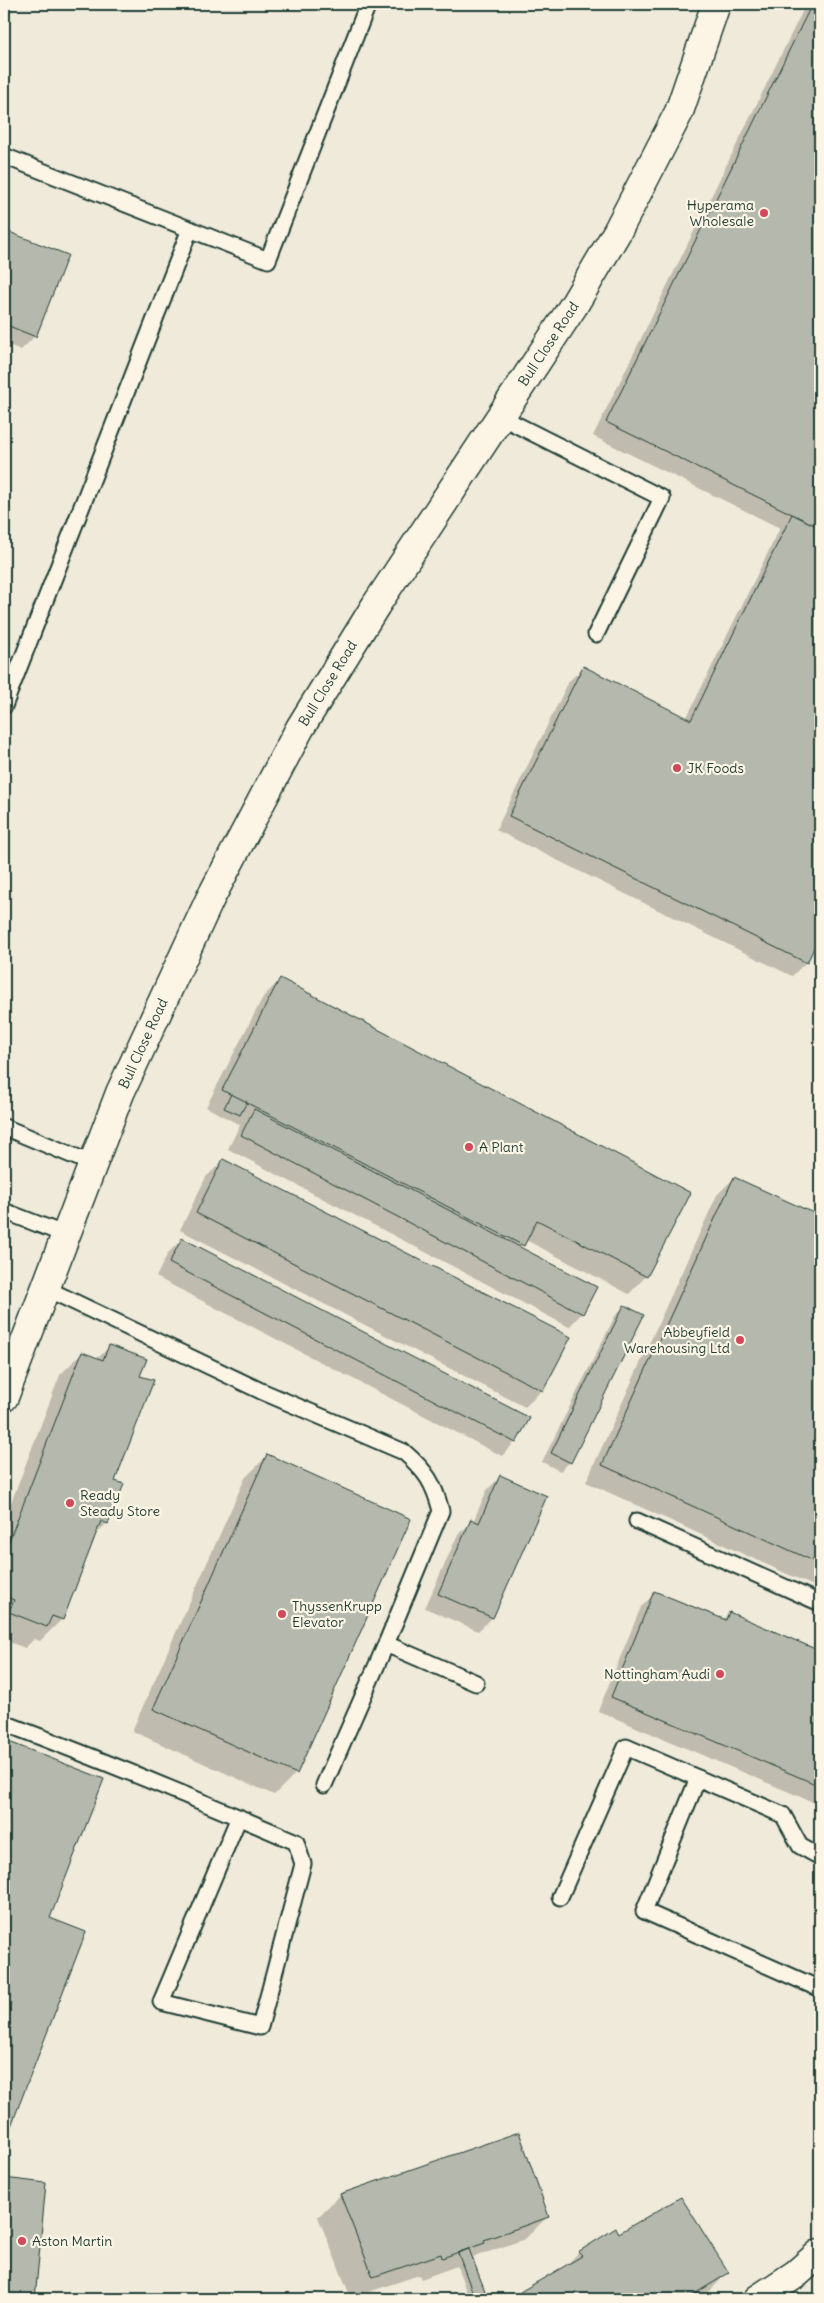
<svg xmlns="http://www.w3.org/2000/svg" width="824" height="2303" font-family="Delius,sans-serif">
  <rect width="100%" height="100%" fill="#efeada"/>
  <filter id="ink" filterUnits="userSpaceOnUse"><feTurbulence type="fractalNoise" baseFrequency=".02" numOctaves="2"/><feDisplacementMap in="SourceGraphic" scale="10" xChannelSelector="R" yChannelSelector="G"/><feConvolveMatrix kernelMatrix="1 2 1 2 8 2 1 2 1" color-interpolation-filters="sRGB"/></filter>
  <g filter="url(#ink)">
    <g fill="#0003">
      <polygon points="806,4 820,4 820,932 806,962 792,976 496,830 569,681 583,668 686,719 780,528 593,436"/>
      <polygon points="4,232 66,256 35,336 21,350 4,343"/>
      <polygon points="280,980 646,1276 629,1294 526,1240 519,1248 582,1313 569,1327 228,1149 240,1125 206,1107 263,997"/>
      <polygon points="224,1160 542,1390 525,1407 180,1230 206,1177"/>
      <polygon points="734,1178 820,1218 820,1589 586,1482 717,1195"/>
      <polygon points="182,1239 515,1442 502,1456 156,1277 168,1253"/>
      <polygon points="624,1307 570,1462 560,1471 542,1462 615,1316"/>
      <polygon points="110,1346 139,1376 113,1481 107,1523 93,1537 62,1619 40,1641 34,1639 25,1648 4,1640 4,1521 60,1375 82,1353 97,1359"/>
      <polygon points="267,1456 296,1773 274,1795 132,1731 245,1478"/>
      <polygon points="500,1477 545,1496 492,1618 478,1631 425,1608 458,1534 473,1522 487,1490"/>
      <polygon points="655,1593 722,1620 729,1613 820,1652 820,1805 598,1711 641,1607"/>
      <polygon points="4,1741 102,1779 49,1919 4,2139"/>
      <polygon points="518,2134 547,2217 525,2239 471,2258 487,2299 469,2299 457,2266 421,2279 419,2275 351,2298 318,2217 340,2195"/>
      <polygon points="4,2179 45,2184 34,2299 4,2299"/>
      <polygon points="619,2235 727,2273 706,2295 698,2299 515,2299 521,2293 563,2269 579,2252"/>
    </g>
    <g fill="#b5b9ad" stroke="#1f3d34">
      <polygon points="812,4 820,4 820,528 606,422"/>
      <polygon points="4,230 68,255 36,337 4,324"/>
      <polygon points="792,514 820,528 820,935 807,963 509,816 583,666 691,720"/>
      <polygon points="280,978 691,1193 647,1277 537,1220 524,1246 222,1090"/>
      <polygon points="231,1094 247,1102 240,1115 224,1108"/>
      <polygon points="254,1109 597,1287 583,1314 241,1135"/>
      <polygon points="223,1159 571,1337 543,1391 196,1213"/>
      <polygon points="734,1177 820,1216 820,1564 602,1465"/>
      <polygon points="182,1238 530,1418 516,1443 169,1263"/>
      <polygon points="624,1305 644,1315 571,1463 551,1453"/>
      <polygon points="109,1345 147,1359 140,1376 154,1380 115,1481 124,1484 108,1524 101,1521 63,1620 52,1616 47,1627 9,1612 14,1600 4,1596 4,1554 82,1352 103,1360"/>
      <polygon points="267,1454 411,1519 297,1774 153,1709"/>
      <polygon points="500,1475 547,1496 493,1618 438,1594 471,1519 479,1523"/>
      <polygon points="654,1591 726,1620 729,1612 820,1651 820,1786 611,1697"/>
      <polygon points="4,1740 104,1779 50,1918 86,1932 6,2139 4,2138"/>
      <polygon points="519,2132 549,2217 484,2240 485,2243 442,2258 441,2254 373,2277 340,2194"/>
      <polygon points="4,2178 46,2183 35,2299 4,2299"/>
      <polygon points="681,2197 729,2273 686,2299 525,2299 520,2292 582,2256 578,2252 616,2228 619,2233"/>
      <polygon points="469,2249 488,2299 475,2299 458,2253"/>
    </g>
    <g fill="none" stroke-linecap="round" stroke-linejoin="round">
      <g stroke="#1f3d34" stroke-width="19">
        <g id="lane">
          <polyline points="4,156 268,260 368,4"/>
          <polyline points="501,417 662,498 596,634"/>
          <polyline points="4,706 190,229"/>
          <polyline points="4,1127 93,1164"/>
          <polyline points="4,1211 66,1235"/>
          <path d="M45,1288L261,1391L404,1452C426,1471 434,1483 441,1511L386,1644L324,1785"/>
          <polyline points="637,1521 820,1603"/>
          <polyline points="386,1644 476,1683"/>
          <path d="M4,1723C102,1760 199,1800 296,1842L303,1864L260,2027L161,2002L239,1817"/>
          <polyline points="698,1778 644,1911 820,1989"/>
          <polyline points="560,1897 626,1747 783,1815 800,1846 820,1857"/>
        </g>
      </g>
      <g stroke="#1f3d34" stroke-width="31">
        <g id="street">
          <path id="s1" d="M4,1397L120,1093L210,899L300,728L376,605L574,305L617,232L679,112L716,4"/>
        </g>
      </g>
      <g stroke="#1f3d34" stroke-width="31">
        <polyline id="secondary" points="758,2299 796,2274 820,2253"/>
      </g>
      <use href="#lane" stroke="#fcf5e5" stroke-width="15"/>
      <use href="#street" stroke="#fcf5e5" stroke-width="28"/>
      <use href="#secondary" stroke="#fcf5e5" stroke-width="28"/>
    </g>
  </g>
  <g fill="#d1495b" stroke="#fcf5e5" stroke-width="2">
    <circle cx="764" cy="213" r="5"/>
    <circle cx="677" cy="768" r="5"/>
    <circle cx="469" cy="1147" r="5"/>
    <circle cx="740" cy="1340" r="5"/>
    <circle cx="70" cy="1503" r="5"/>
    <circle cx="282" cy="1614" r="5"/>
    <circle cx="720" cy="1674" r="5"/>
    <circle cx="22" cy="2241" r="5"/>
  </g>
  <g text-anchor="middle" stroke-width="4.5" stroke-linejoin="round" paint-order="stroke">
    <g font-size="14" fill="#1f3d34" stroke="#fcf5e5" text-anchor="start">
      <text x="754" y="210" text-anchor="end">Hyperama<tspan x="754" dy="16">Wholesale</tspan></text>
      <text x="687" y="773">JK Foods</text>
      <text x="479" y="1152">A Plant</text>
      <text x="730" y="1337" text-anchor="end">Abbeyfield<tspan x="730" dy="16">Warehousing Ltd</tspan></text>
      <text x="80" y="1500">Ready<tspan x="80" dy="16">Steady Store</tspan></text>
      <text x="292" y="1611">ThyssenKrupp<tspan x="292" dy="16">Elevator</tspan></text>
      <text x="710" y="1679" text-anchor="end">Nottingham Audi</text>
      <text x="32" y="2246">Aston Martin</text>
    </g>
    <g font-size="14" fill="#1f3d34" stroke="#fcf5e5">
      <text dy="5" stroke="none"><textPath href="#s1" startOffset="1190">Bull Close Road</textPath></text>
      <text dy="5" stroke="none"><textPath href="#s1" startOffset="785">Bull Close Road</textPath></text>
      <text dy="5" stroke="none"><textPath href="#s1" startOffset="380">Bull Close Road</textPath></text>
    </g>
  </g>
  <rect width="824" height="2303" fill="none" stroke="#fcf5e5" stroke-width="20"/>
  <rect x="10" y="10" width="804" height="2283" fill="none" stroke="#1f3d34" stroke-width="2" filter="url(#ink)"/>
</svg>
